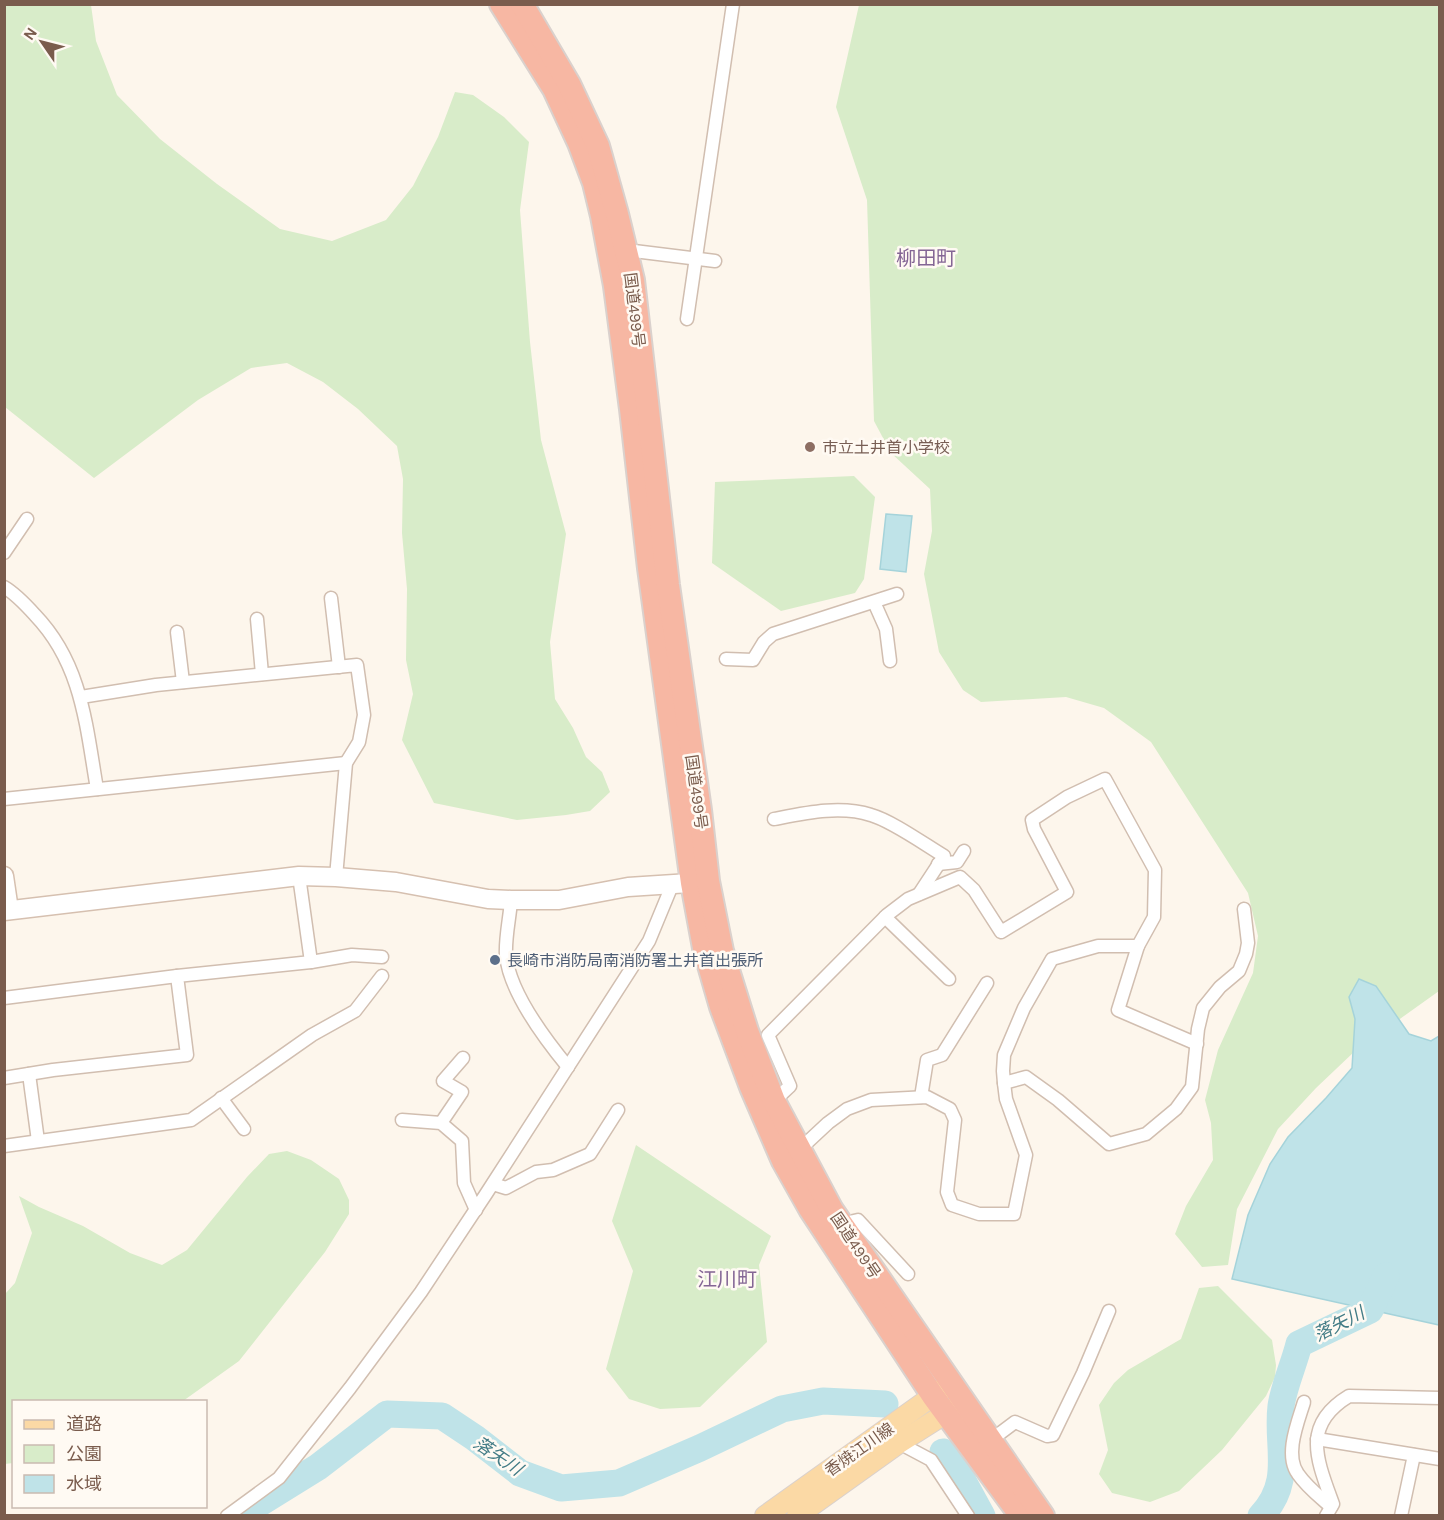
<svg xmlns="http://www.w3.org/2000/svg" width="1444" height="1520" font-family="Karla,'Noto Sans JP',sans-serif">
  <rect width="100%" height="100%" fill="#fdf6ec"/>
  <g fill="#d8ecc9">
    <polygon points="4,5 91,5 96,41 117,95 160,139 217,184 280,229 332,241 386,220 413,186 438,137 455,92 473,95 504,117 529,142 520,210 530,342 541,440 566,534 550,642 555,699 573,728 586,757 602,772 610,792 590,811 566,815 517,820 434,803 402,740 413,694 406,660 407,589 402,533 403,479 397,446 358,409 323,382 287,363 251,368 198,400 94,478 5,407"/>
    <polygon points="859,5 1439,5 1439,991 1355,1051 1316,1088 1278,1129 1237,1209 1228,1265 1202,1267 1175,1234 1186,1206 1213,1160 1211,1123 1205,1100 1218,1050 1253,973 1258,936 1248,893 1151,742 1104,708 1066,697 981,702 963,690 939,652 924,574 932,531 930,489 891,453 874,421 867,200 836,107"/>
    <polygon points="854,476 875,497 864,579 855,593 781,611 712,563 715,482"/>
    <polygon points="636,1145 771,1236 759,1265 767,1342 700,1407 660,1409 629,1399 606,1369 633,1271 612,1221"/>
    <polygon points="287,1151 311,1160 339,1179 349,1200 349,1214 325,1252 239,1361 183,1401 14,1402 13,1463 5,1464 5,1294 15,1283 32,1233 19,1196 39,1207 83,1226 130,1253 162,1265 187,1250 247,1177 269,1154"/>
    <polygon points="1218,1286 1272,1340 1276,1365 1275,1377 1266,1396 1222,1450 1179,1491 1150,1502 1112,1493 1099,1474 1108,1450 1099,1405 1114,1383 1128,1370 1181,1339 1199,1288"/>
  </g>
  <g fill="#bfe3e8" stroke="#a5d3da" stroke-width="1.5">
    <polygon points="886,514 912,516 906,572 880,569"/>
    <polygon points="1359,979 1376,986 1409,1034 1431,1041 1439,1036 1439,1325 1232,1279 1248,1215 1270,1164 1288,1137 1326,1098 1352,1068 1355,1019 1349,997"/>
  </g>
  <g fill="none" stroke-linecap="round" stroke-linejoin="round">
    <g stroke="#bfe3e8" stroke-width="27">
      <polyline points="943,1452 957,1470 982,1516"/>
      <polyline points="239,1516 318,1467 387,1414 442,1416 475,1438 520,1473 561,1488 619,1483 700,1448 782,1409 823,1401 885,1404"/>
      <path d="M1261,1516C1294,1481 1276,1447 1281,1406C1284,1386 1294,1364 1299,1344L1370,1310L1386,1276"/>
    </g>
    <g stroke="#d1beb0" stroke-width="15">
      <g id="street">
        <polyline points="626,250 715,261"/>
        <polyline points="687,319 733,4"/>
        <polyline points="4,553 27,519"/>
        <path d="M4,587C16,594 26,605 35,615C82,664 86,725 97,789"/>
        <polyline points="331,598 339,667"/>
        <polyline points="874,602 886,629 890,661"/>
        <polyline points="257,619 262,674"/>
        <polyline points="177,632 183,682"/>
        <polyline points="726,659 753,660 764,642 773,634 897,594"/>
        <polyline points="81,697 156,685 357,665 364,715 359,742 346,763 336,877"/>
        <polyline points="4,799 346,763"/>
        <path d="M774,819C805,813 840,805 871,815C892,821 924,844 944,856L919,894"/>
        <polyline points="938,864 957,862 964,851"/>
        <path d="M511,900C510,917 505,937 506,955C509,992 545,1039 568,1067"/>
        <polyline points="885,917 949,979"/>
        <polyline points="1138,946 1118,1010 1197,1044"/>
        <polyline points="311,962 352,955 382,957"/>
        <polyline points="4,998 177,976"/>
        <polyline points="29,1074 38,1141"/>
        <polyline points="4,1078 53,1070 187,1055 177,976 311,962 299,876"/>
        <polyline points="921,1097 927,1060 942,1055 987,983"/>
        <polyline points="221,1098 244,1129"/>
        <polyline points="774,1101 790,1086 768,1035 887,915 908,899 960,877 974,890 1001,932 1067,892 1034,829 1032,820 1067,797 1105,779 1155,870 1154,917 1138,946 1098,946 1052,959 1024,1008 1004,1055 1003,1071 1004,1083"/>
        <polyline points="402,1120 441,1123 462,1141 464,1183 476,1210"/>
        <polyline points="441,1123 462,1092 443,1081 463,1058"/>
        <polyline points="4,1146 191,1120 312,1035 355,1011 382,976"/>
        <polyline points="799,1150 828,1123 847,1109 871,1100 927,1097 950,1109 955,1120 947,1192 952,1205 979,1214 1014,1214 1026,1155 1006,1099 1004,1083 1026,1077 1058,1100 1109,1144 1146,1134 1176,1109 1192,1087 1198,1029 1203,1008 1220,987 1239,971 1246,954 1248,943 1244,909"/>
        <polyline points="493,1184 506,1188 536,1172 553,1170 590,1154 618,1110"/>
        <polyline points="841,1224 858,1220 908,1274"/>
        <path d="M1304,1402C1298,1422 1284,1455 1298,1474C1307,1487 1320,1497 1331,1507"/>
        <polyline points="1317,1439 1440,1459"/>
        <polyline points="991,1440 1015,1422 1047,1436 1053,1435 1083,1373 1109,1311"/>
        <polyline points="899,1443 931,1460 968,1516"/>
        <polyline points="227,1516 279,1478 350,1388 421,1292 486,1194 649,941 673,883"/>
        <path d="M1326,1516L1333,1504C1317,1460 1301,1425 1349,1396L1440,1398"/>
        <polyline points="1401,1516 1414,1455"/>
      </g>
    </g>
    <g stroke="#d6c0b0" stroke-width="21">
      <g id="secondary">
        <polyline points="4,876 9,910"/>
        <polyline points="4,911 299,876 336,877 396,882 488,899 511,900 559,900 628,887 705,882"/>
      </g>
    </g>
    <g stroke="#dad1cd" stroke-width="22">
      <g id="primary">
        <polyline points="765,1516 944,1388"/>
        <polyline points="797,1516 899,1443 959,1405"/>
      </g>
    </g>
    <g stroke="#dad1cd" stroke-width="26">
      <g id="highway">
        <polyline points="501,4 554,89 579,143 594,183 602,216 615,286 631,409 649,568 692,883 704,948 721,1007 751,1087 783,1161 810,1209 933,1396 1021,1516"/>
        <polyline points="522,4 569,84 598,146 617,214 633,280 668,585 700,810 708,881 722,951 747,1031 774,1101 832,1210 1043,1516"/>
      </g>
    </g>
    <use href="#street" stroke="#fff" stroke-width="12"/>
    <use href="#secondary" stroke="#fff" stroke-width="18"/>
    <use href="#primary" stroke="#fbd9a5" stroke-width="20"/>
    <use href="#highway" stroke="#f7b7a3" stroke-width="22"/>
  </g>
  <circle fill="#8d6e63" stroke="#fffaf3" stroke-width="2" cx="810" cy="447" r="6"/>
  <circle fill="#5c6f8a" stroke="#fffaf3" stroke-width="2" cx="495" cy="960" r="6"/>
  <g text-anchor="middle" stroke-width="5" stroke-linejoin="round" paint-order="stroke">
    <g font-size="16" fill="#7a5c4d" stroke="#fffaf3">
      <text transform="translate(635 310) rotate(83)" y="6">国道499号</text>
      <text transform="translate(697 792) rotate(82)" y="6">国道499号</text>
      <text transform="translate(856 1245) rotate(56)" y="6">国道499号</text>
      <text transform="translate(859 1449) rotate(-35)" y="6">香焼江川線</text>
    </g>
    <g font-size="16" fill="#785e54" stroke="#fffaf3" text-anchor="start">
      <text x="822" y="453">市立土井首小学校</text>
    </g>
    <g font-size="16" fill="#4e5e75" stroke="#fffaf3" text-anchor="start">
      <text x="507" y="966">長崎市消防局南消防署土井首出張所</text>
    </g>
    <g font-size="18" font-style="italic" fill="#437c86" stroke="#fffaf3">
      <text transform="translate(1339 1324) rotate(-27)" y="6">落矢川</text>
      <text transform="translate(498 1456) rotate(34)" y="6">落矢川</text>
    </g>
    <g font-size="20" fill="#846695" stroke="#fffaf3">
      <text x="926" y="265">柳田町</text>
      <text x="727" y="1286">江川町</text>
    </g>
  </g>
  <rect width="1444" height="1520" fill="none" stroke="#7a5c4d" stroke-width="12"/>
  <rect x="12" y="1400" width="195" height="108" fill="#fffaf3" stroke="#cabbb1" stroke-width="1.5"/>
  <rect x="24" y="1420" width="30" height="9" fill="#fbd9a5" stroke="#cabbb1" stroke-width="1.5"/>
  <text x="66" y="1430" font-size="18" fill="#7a5c4d">道路</text>
  <rect x="24" y="1445" width="30" height="18" fill="#d8ecc9" stroke="#cabbb1" stroke-width="1.5"/>
  <text x="66" y="1460" font-size="18" fill="#7a5c4d">公園</text>
  <rect x="24" y="1475" width="30" height="18" fill="#bfe3e8" stroke="#cabbb1" stroke-width="1.5"/>
  <text x="66" y="1490" font-size="18" fill="#7a5c4d">水域</text>
  <g transform="translate(42 42) rotate(305)" stroke="#fffaf3" stroke-width="4.5" paint-order="stroke">
  <path d="M0-4.5L10 22L0 15L-10 22Z" fill="#7a5c4d"/>
  <text y="-9" font-size="16" font-weight="bold" text-anchor="middle" fill="#7a5c4d">N</text>
  </g>
</svg>
